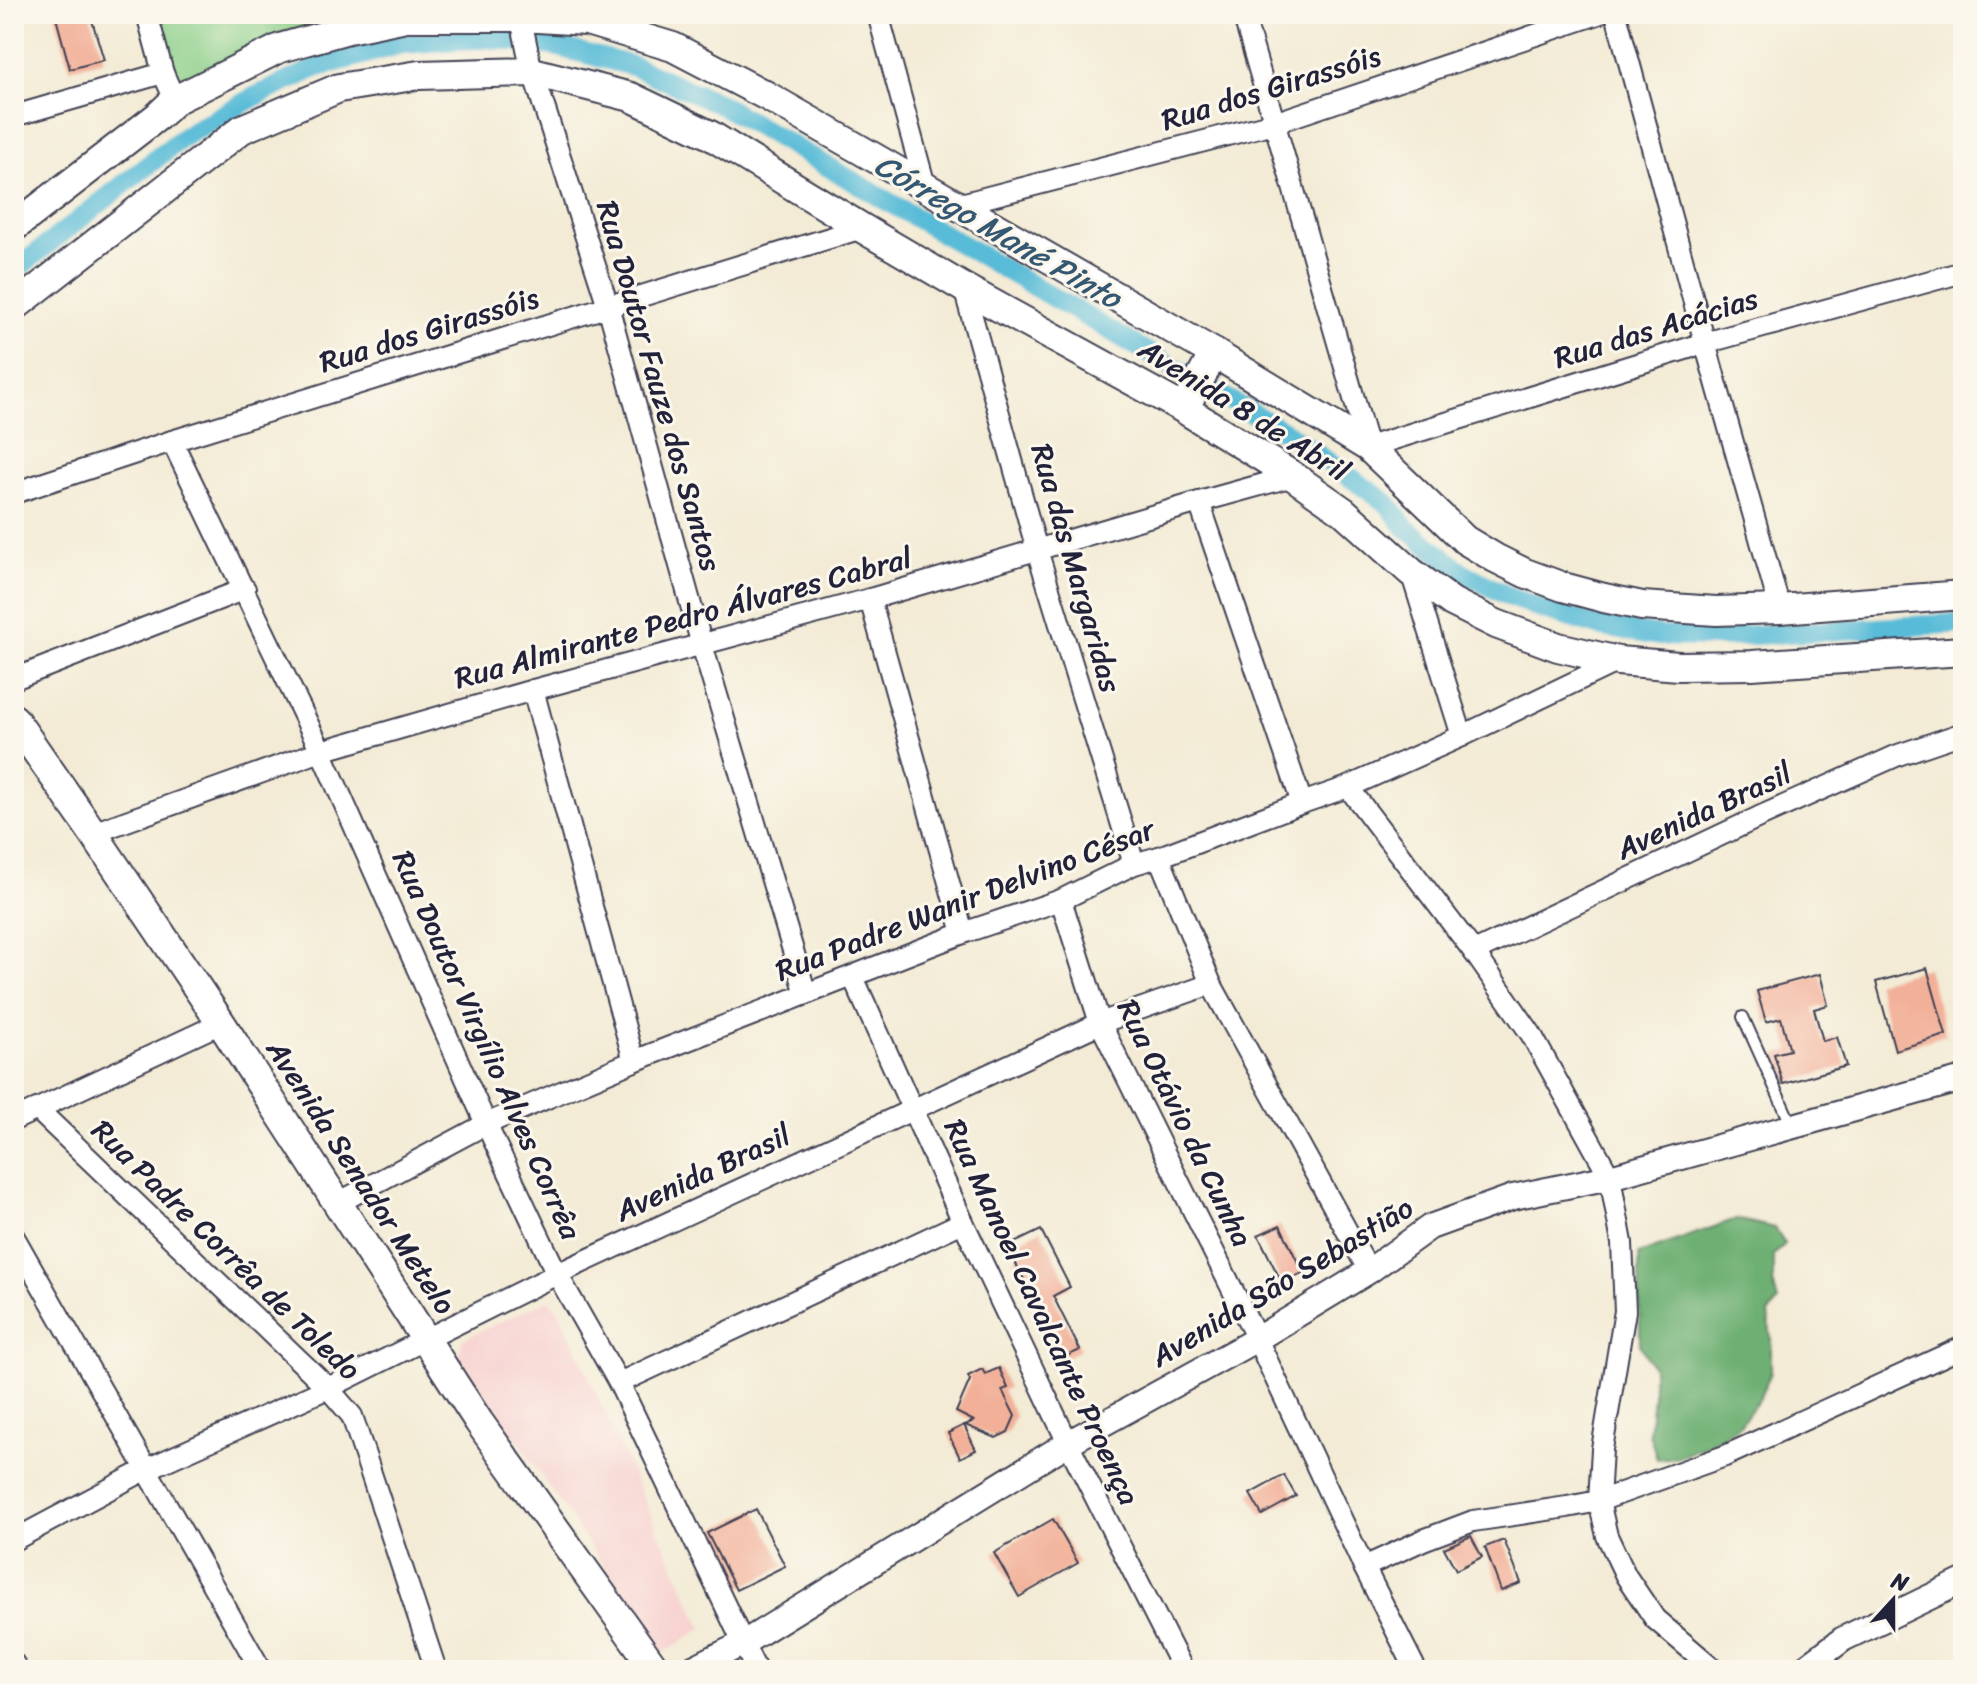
<svg xmlns="http://www.w3.org/2000/svg" width="1977" height="1684" font-family="Sriracha,sans-serif">
  <rect width="100%" height="100%" fill="#fbf7ec"/>
  <filter id="ink" filterUnits="userSpaceOnUse"><feTurbulence type="fractalNoise" baseFrequency=".0125" numOctaves="2"/><feDisplacementMap in="SourceGraphic" scale="16" xChannelSelector="R" yChannelSelector="G"/><feConvolveMatrix kernelMatrix="1 2 1 2 8 2 1 2 1" color-interpolation-filters="sRGB"/></filter>
  <filter id="wash" filterUnits="userSpaceOnUse"><feTurbulence type="fractalNoise" baseFrequency=".006" numOctaves="4" result="noise"/><feDisplacementMap in="SourceGraphic" scale="32" xChannelSelector="R" yChannelSelector="G"/><feGaussianBlur stdDeviation="1.8" result="paint"/><feColorMatrix in="noise" values="0 0 0 0 0 0 0 0 0 0 0 0 0 0 0 0 0 1.4 0 .05"/><feComposite in="paint" operator="in"/></filter>
  <g filter="url(#wash)">
    <rect width="100%" height="100%" fill="#f3ebd5"/>
    <polygon fill="#f7d0cf" points="548,1300 559,1311 702,1628 663,1653 459,1355 463,1339"/>
    <polygon fill="#89cd86" stroke="#567860" stroke-width="2" points="155,14 391,14 182,84 175,81"/>
    <polygon fill="#6eb073" stroke="#486957" stroke-width="2" points="1736,1219 1774,1228 1785,1244 1773,1256 1773,1282 1778,1302 1768,1314 1771,1340 1771,1372 1760,1398 1740,1425 1716,1441 1679,1457 1657,1459 1649,1433 1653,1396 1653,1367 1640,1345 1639,1254"/>
    <g fill="none" stroke-linecap="round" stroke-linejoin="round">
      <polyline stroke="#59bbd7" stroke-width="20" points="14,271 186,135 254,97 318,67 401,44 488,38 555,46 633,66 720,104 1290,435 1388,504 1405,527 1462,572 1506,595 1544,610 1598,626 1661,636 1721,637 1963,623"/>
    </g>
    <g id="blocks">
      <g fill="#f2b099">
        <polygon points="55,14 90,14 104,60 70,69"/>
        <polygon points="1927,968 1946,1035 1895,1050 1876,982"/>
        <polygon points="1820,974 1828,1005 1814,1009 1823,1041 1837,1037 1846,1066 1783,1084 1774,1054 1790,1050 1781,1018 1766,1022 1757,991"/>
        <polygon points="1280,1225 1303,1273 1282,1283 1258,1235"/>
        <polygon points="1041,1230 1070,1287 1053,1296 1080,1350 1057,1361 1036,1319 1043,1316 1014,1260 1019,1257 1012,1244"/>
        <polygon points="999,1368 1008,1388 1002,1390 1015,1416 1008,1432 996,1438 965,1425 974,1421 956,1412 970,1380 968,1376 982,1369 985,1374"/>
        <polygon points="964,1425 976,1450 960,1458 948,1433"/>
        <polygon points="1284,1475 1296,1496 1262,1515 1250,1494"/>
        <polygon points="756,1509 785,1566 736,1590 707,1533"/>
        <polygon points="1053,1519 1078,1563 1019,1597 994,1553"/>
        <polygon points="1471,1536 1482,1557 1456,1570 1444,1548"/>
        <polygon points="1504,1540 1521,1583 1501,1591 1485,1547"/>
      </g>
    </g>
  </g>
  <g filter="url(#ink)">
    <use href="#blocks" fill-opacity="0" stroke="#414052" stroke-width="2"/>
    <g fill="none" stroke-linecap="round" stroke-linejoin="round">
      <g stroke="#414052" stroke-width="14">
        <polyline id="service" points="1743,1017 1792,1126"/>
      </g>
      <g stroke="#414052" stroke-width="24">
        <g id="minor">
          <polyline points="147,14 163,73 175,100"/>
          <polyline points="520,14 530,63 608,306 702,645 806,994"/>
          <polyline points="878,14 925,186"/>
          <polyline points="1243,14 1368,447 1705,343 1963,272"/>
          <polyline points="1616,14 1705,343 1780,609"/>
          <polyline points="14,116 163,73"/>
          <polyline points="957,205 1274,123 1598,14"/>
          <polyline points="964,288 1037,550 1134,864"/>
          <polyline points="172,441 321,751 486,1124 557,1274 619,1383 756,1670"/>
          <polyline points="14,493 172,441 862,228"/>
          <polyline points="1199,502 1302,803"/>
          <polyline points="1411,572 1462,736"/>
          <polyline points="870,599 963,933"/>
          <polyline points="14,679 245,589"/>
          <polyline points="533,690 634,1061"/>
          <polyline points="1348,787 1474,952 1531,1034 1610,1177 1622,1243 1625,1311 1602,1449 1599,1501 1607,1536 1626,1576 1655,1619 1715,1670"/>
          <polyline points="93,833 321,751 533,690 870,599 1199,502 1293,476"/>
          <polyline points="1159,857 1211,984 1369,1271"/>
          <polyline points="1061,900 1100,1023 1257,1339 1364,1567 1416,1670"/>
          <polyline points="1474,952 1759,817 1898,755 1963,733"/>
          <polyline points="853,977 963,1222 1068,1443 1183,1670"/>
          <polyline points="37,1109 328,1388 352,1416 436,1670"/>
          <polyline points="14,1120 221,1023"/>
          <polyline points="338,1203 486,1124 634,1061 806,994 963,933 1061,900 1134,864 1159,857 1302,803 1348,787 1462,736 1618,661"/>
          <polyline points="14,1237 261,1670"/>
          <polyline points="619,1383 963,1222"/>
          <polyline points="14,1540 147,1469 328,1388 557,1274 1100,1023 1211,984"/>
          <polyline points="1364,1567 1423,1540 1473,1521 1567,1507 1599,1501 1725,1456 1963,1347"/>
          <polyline points="14,1664 17,1670"/>
        </g>
      </g>
      <g stroke="#414052" stroke-width="28">
        <g id="tertiary">
          <polyline points="689,1670 742,1644 1068,1443 1257,1339 1369,1271 1430,1227 1513,1197 1610,1177 1963,1079"/>
          <polyline points="1802,1670 1843,1639 1963,1581"/>
        </g>
      </g>
      <g stroke="#414052" stroke-width="32">
        <g id="secondary">
          <polyline points="14,227 158,116 175,100 280,48 348,29 406,17 521,17 587,21 673,47 767,96 1214,353 1368,447 1465,540 1495,558 1525,573 1563,587 1604,598 1642,606 1716,611 1780,609 1963,595"/>
          <polyline points="14,307 242,129 339,88 419,75 533,72 631,97 710,135 862,228 964,288 1184,409 1293,476 1343,511 1411,572 1452,602 1496,624 1558,647 1618,661 1679,666 1752,665 1963,651"/>
          <polyline points="1184,409 1214,353"/>
          <polyline points="14,719 93,833 221,1023 479,1422 656,1670"/>
        </g>
      </g>
      <use href="#service" stroke="#fff" stroke-width="10"/>
      <use href="#minor" stroke="#fff" stroke-width="20"/>
      <use href="#tertiary" stroke="#fff" stroke-width="24"/>
      <use href="#secondary" stroke="#fff" stroke-width="28"/>
    </g>
  </g>
  <g text-anchor="middle" stroke-width="6" stroke-linejoin="round" paint-order="stroke">
    <g font-size="30" fill="#22223b" stroke="#fbf7ec">
      <text transform="translate(1271 88) rotate(-17)" y="10">Rua dos Girassóis</text>
      <text transform="translate(1656 328) rotate(-17)" y="10">Rua das Acácias</text>
      <text transform="translate(429 330) rotate(-17)" y="10">Rua dos Girassóis</text>
      <text transform="translate(659 386) rotate(74)" y="10">Rua Doutor Fauze dos Santos</text>
      <text transform="translate(1244 410) rotate(32)" y="10">Avenida 8 de Abril</text>
      <text transform="translate(1076 568) rotate(74)" y="10">Rua das Margaridas</text>
      <text transform="translate(683 618) rotate(-15)" y="10">Rua Almirante Pedro Álvares Cabral</text>
      <text transform="translate(1704 811) rotate(-25)" y="10">Avenida Brasil</text>
      <text transform="translate(965 900) rotate(-21)" y="10">Rua Padre Wanir Delvino César</text>
      <text transform="translate(487 1045) rotate(66)" y="10">Rua Doutor Virgílio Alves Corrêa</text>
      <text transform="translate(1185 1123) rotate(64)" y="10">Rua Otávio da Cunha</text>
      <text transform="translate(703 1173) rotate(-25)" y="10">Avenida Brasil</text>
      <text transform="translate(361 1177) rotate(57)" y="10">Avenida Senador Metelo</text>
      <text transform="translate(226 1250) rotate(44)" y="10">Rua Padre Corrêa de Toledo</text>
      <text transform="translate(1282 1282) rotate(-31)" y="10">Avenida São Sebastião</text>
      <text transform="translate(1042 1312) rotate(65)" y="10">Rua Manoel Cavalcante Proença</text>
    </g>
    <g font-size="32" font-style="italic" fill="#355872" stroke="#fbf7ec">
      <text transform="translate(998 231) rotate(30)" y="11">Córrego Mané Pinto</text>
    </g>
  </g>
  <rect width="1977" height="1684" fill="none" stroke="#fbf7ec" stroke-width="48"/>
  <g transform="translate(1893 1600) rotate(21)" stroke="#fbf7ec" stroke-width="6" paint-order="stroke">
  <path d="M0-6L14 30L0 20L-14 30Z" fill="#22223b"/>
  <text y="-12" font-size="22" font-weight="bold" text-anchor="middle" fill="#22223b">N</text>
  </g>
</svg>
